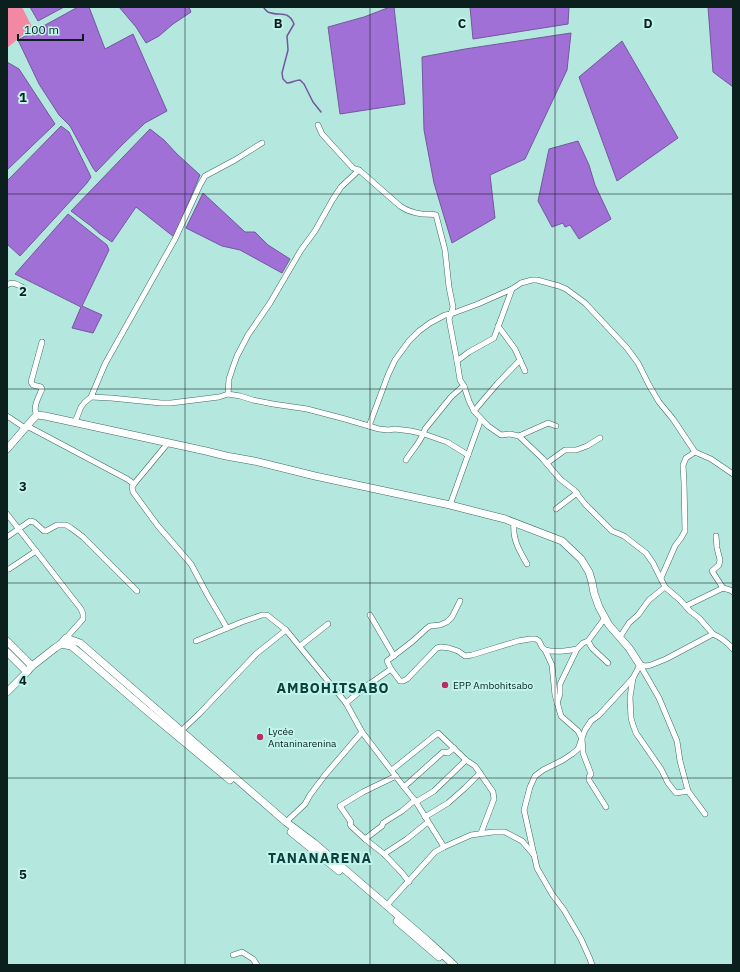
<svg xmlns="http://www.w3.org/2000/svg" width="740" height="972" font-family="'IBM Plex Sans',sans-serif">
  <rect width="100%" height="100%" fill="#b4e7de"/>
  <polygon fill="#f288a4" points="7,7 22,7 31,25 30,29 7,48"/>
  <g fill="#a070d6" stroke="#73589e">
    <polygon points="30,7 64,7 38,21"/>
    <polygon points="78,7 89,7 105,49 133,34 167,111 145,123 123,144 96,172 93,168 70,126 59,115 39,84 18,40"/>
    <polygon points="119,7 189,7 191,12 173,24 159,36 146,43 136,27"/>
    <polygon points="390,7 394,7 405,104 340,114 328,27 364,17"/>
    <polygon points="470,7 569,7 568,24 473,39"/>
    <polygon points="708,7 733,7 733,87 713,72"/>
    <polygon points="571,33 567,70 525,159 490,175 495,218 452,243 434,183 424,130 422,57 465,49"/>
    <polygon points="622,41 678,138 617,181 579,77"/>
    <polygon points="7,62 19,69 55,124 7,170"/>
    <polygon points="61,126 69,132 91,177 87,183 20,256 7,244 7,181"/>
    <polygon points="150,129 164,140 177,154 200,175 174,237 136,207 112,242 99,233 91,226 71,211"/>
    <polygon points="578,141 589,165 595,185 611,219 579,239 570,225 565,227 563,223 552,227 538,201 549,149"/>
    <polygon points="203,193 245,232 255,232 268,245 290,259 282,273 240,250 222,246 186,228"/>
    <polygon points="68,214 107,245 109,250 82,306 102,315 93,333 72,328 81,307 15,274"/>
  </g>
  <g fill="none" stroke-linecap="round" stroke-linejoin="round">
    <path stroke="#73589e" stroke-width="1.5" d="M263,7C265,9 266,11 268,12C279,17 288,9 294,24L287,36L288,50L282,73L283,79L287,83C292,83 295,80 300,80L304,84L313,102L321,112"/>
    <g stroke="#3d6c65" stroke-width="6">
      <g id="street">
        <polyline points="318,125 322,134 353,168 359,170"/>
        <path d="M7,285C13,281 18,285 24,288"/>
        <polyline points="512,289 494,338 469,352 457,361 460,380 464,386 469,401 474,411 488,426 501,435 510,434 519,436 546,424 548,423 556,426"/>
        <polyline points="498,326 515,349 525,371"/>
        <polyline points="228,394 240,396 253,400 273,404 307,409 345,419 379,429 388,430 395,429 411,431 424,434 447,442 468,455"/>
        <path d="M91,397L111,398L161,403H171L219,397L228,394L229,379L233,367L237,356L248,335L270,303L301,250L315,231L333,199L341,187L359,170L400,206C407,211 414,213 422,214C427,214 431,214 436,215L445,250L449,287L453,307L452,311L449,319L457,361"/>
        <polyline points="474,411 497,384 520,360"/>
        <path d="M37,415C32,407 39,397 42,389L41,387L33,385L31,382L42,342"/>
        <polyline points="7,416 25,428"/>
        <polyline points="75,422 81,407 85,402 91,397 105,364 175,239 200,185 205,176 235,160 262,143"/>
        <polyline points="27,426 127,479 134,484"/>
        <polyline points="369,426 388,375 395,360 409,341 419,331 430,323 445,315 451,314 478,304 512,289 521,283 532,280 537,280 559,286 566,289 585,303 627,348 638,363 649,385 659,402 673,419 695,452 711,459 733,474"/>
        <polyline points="519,436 542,458 560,479 574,490 585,504 612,531 624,536 646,553 653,563 665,587 680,600 690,611 699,618 713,634"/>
        <polyline points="168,443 134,484 132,487 133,492 158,526 191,564 207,594 227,628"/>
        <path d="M406,460C412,450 422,441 425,429L451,397L461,388L464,386"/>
        <polyline points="547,463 565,450 576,450 587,446 600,438"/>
        <polyline points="450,505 481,419"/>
        <polyline points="556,509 577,493"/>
        <polyline points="7,514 81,609 83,614 83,619 66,638"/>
        <path d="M514,522C512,539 519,550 527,564"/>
        <polyline points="716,536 717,548 720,560 719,565 712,571 723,588"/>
        <polyline points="7,537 30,521 34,522 44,531 46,531 57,525 66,525 71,528 83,537 137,591"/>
        <polyline points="9,569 36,551"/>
        <polyline points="661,578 675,546 681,538 685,531 684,483 683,465 686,458 695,452"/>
        <polyline points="686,606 723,588 730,590 733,592"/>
        <polyline points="370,615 394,656"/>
        <polyline points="620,637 629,623 638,615 649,600 665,587"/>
        <polyline points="196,641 242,622 262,615 267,615 286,630"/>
        <polyline points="588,641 592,648 608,663"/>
        <polyline points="300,646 328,624"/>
        <path d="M545,650C556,653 567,651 577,649"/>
        <polyline points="640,665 659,698 677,741 680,761 688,791 705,814"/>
        <path d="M640,665L646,666L651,665L666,659L713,634C722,638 727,642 733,649"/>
        <polyline points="391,669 387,661 413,641 426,629 430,626 440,625 447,622 452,617 460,601"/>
        <polyline points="633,678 630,697 631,718 633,725 636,733 661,769 668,783 676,793 688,791"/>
        <polyline points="346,703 368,685 391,669 400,681 403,681 407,679 437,648 441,647 449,648 458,651 465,656 472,655 518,641 530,639 536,639 539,641 542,647 545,650 552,665 555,695 561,716 578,731 582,739 583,753 591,774 589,777 589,780 606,807"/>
        <polyline points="557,703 560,694 560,684 577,649 583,643 588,641 605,618"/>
        <polyline points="179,733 199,714 256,654 286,630 346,703 362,732 404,787"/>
        <polyline points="392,770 438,733 466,760 475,766 493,792 494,799 481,833"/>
        <polyline points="396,776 363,792 340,806 351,822 350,824 351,826 365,839 384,854 402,873 409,882"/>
        <polyline points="416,802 434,791 466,760"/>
        <polyline points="425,817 448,803 465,788 480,773"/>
        <polyline points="286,822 305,804 310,795 325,775 362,732"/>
        <polyline points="365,839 382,826 383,823 402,811 415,800"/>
        <polyline points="444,847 416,802 404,787 443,752 448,753 454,748"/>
        <polyline points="384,854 407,839 428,822"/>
        <polyline points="386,906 435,852 444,847 471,835 493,832 505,832 522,841 534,855"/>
        <polyline points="233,955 242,952 253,959 257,965"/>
        <polyline points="592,965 590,959 581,939 564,910 552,894 537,868 524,810 530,787 535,776 543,770 563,760 572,754 578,749 585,730 591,721 599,715 633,678 640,665"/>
      </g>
    </g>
    <g stroke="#3d6c65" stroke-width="8">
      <g id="secondary">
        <polyline points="7,449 33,419 37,415 45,416 206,451 226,456 254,461 315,476 450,505 505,519 562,541 581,559 589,572 592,582 594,593 599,607 605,618 609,625 629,648 640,665"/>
        <polyline points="7,641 32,666"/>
        <polyline points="61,644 71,646 81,654 140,705 230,780"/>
        <polyline points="7,652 27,672"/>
        <polyline points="7,692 24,675 32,666 55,648 61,644 66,638 80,643 286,822 314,843 429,942 454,965"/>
        <polyline points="291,832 339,871"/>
        <polyline points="397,921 439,957"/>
      </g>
    </g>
    <use href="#street" stroke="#fff" stroke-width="5"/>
    <use href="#secondary" stroke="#fff" stroke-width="7"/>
  </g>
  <path fill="none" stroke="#0b1f1c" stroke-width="1" stroke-opacity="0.55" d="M185,7V965M370,7V965M555,7V965M7,194H733M7,389H733M7,583H733M7,778H733"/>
  <g fill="#ba2d61" stroke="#c1f4ec" stroke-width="1.5">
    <circle cx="445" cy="685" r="4"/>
    <circle cx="260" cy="737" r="4"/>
  </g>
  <g text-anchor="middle" stroke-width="4" stroke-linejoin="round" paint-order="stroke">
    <g font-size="10" fill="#0b1f1c" stroke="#c1f4ec" text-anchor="start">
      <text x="453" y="689">EPP Ambohitsabo</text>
      <text x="268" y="735">Lycée<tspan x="268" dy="12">Antaninarenina</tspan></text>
    </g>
    <g font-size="14" font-weight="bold" letter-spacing="1" fill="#0c403a" stroke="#c1f4ec">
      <text x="333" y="693">AMBOHITSABO</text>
      <text x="320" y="863">TANANARENA</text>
    </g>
  </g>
  <g font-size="13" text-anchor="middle" font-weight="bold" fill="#0b1f1c" stroke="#c1f4ec" stroke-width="4" stroke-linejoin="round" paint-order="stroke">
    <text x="278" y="28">B</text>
    <text x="462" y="28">C</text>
    <text x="648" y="28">D</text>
    <text x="23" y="102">1</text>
    <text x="23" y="296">2</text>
    <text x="23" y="491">3</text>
    <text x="23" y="685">4</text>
    <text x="23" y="879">5</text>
  </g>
  <rect width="740" height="972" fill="none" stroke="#0b1f1c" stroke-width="16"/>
  <path d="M18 34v6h65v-6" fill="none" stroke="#0b1f1c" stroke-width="2"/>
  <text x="24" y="34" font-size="12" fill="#0b1f1c" stroke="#c1f4ec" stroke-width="3" paint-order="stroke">100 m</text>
</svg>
